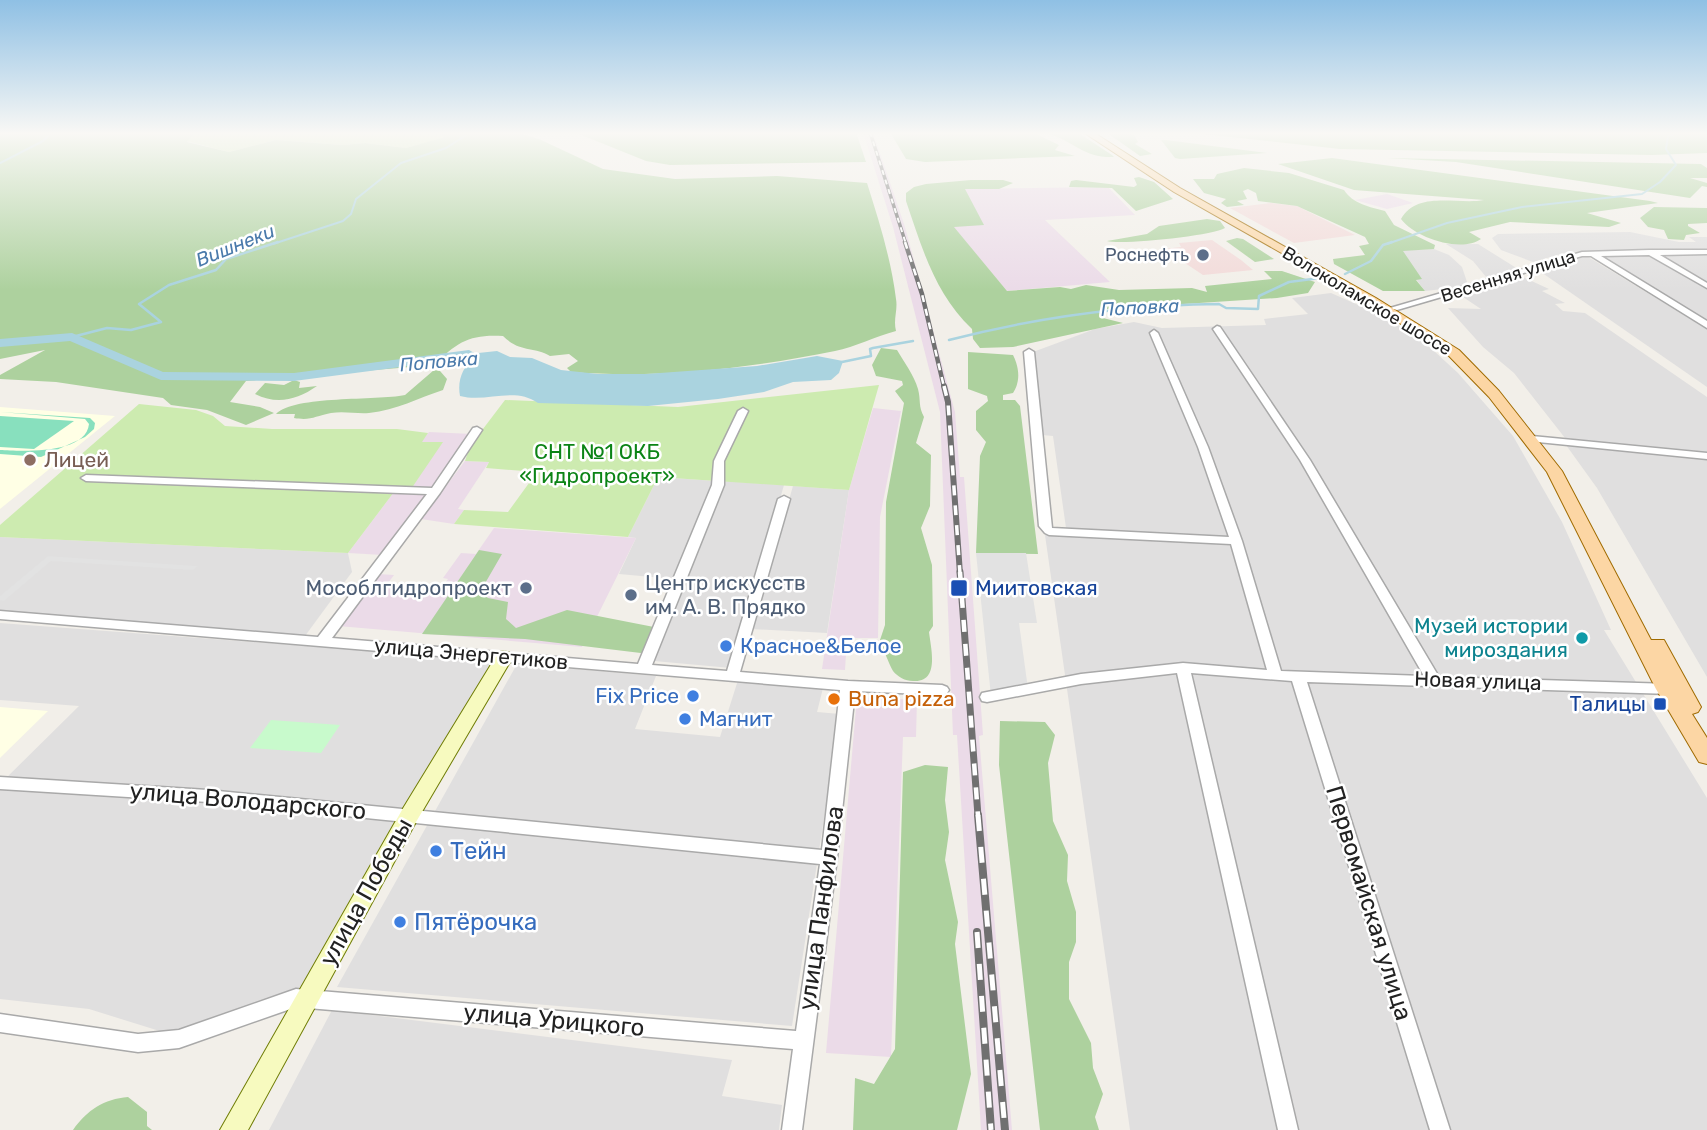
<svg xmlns="http://www.w3.org/2000/svg" width="1707" height="1130" font-family="Rubik,sans-serif">
  <rect width="100%" height="100%" fill="#f2efe9"/>
  <g fill="#e0dfdf">
    <polygon points="1630,232 1679,242 1696,242 1689,237 1707,237 1707,249 1568,252 1533,262 1501,250 1492,238 1498,234"/>
    <polygon points="1446,244 1478,244 1518,269 1487,278 1473,261"/>
    <polygon points="1434,249 1449,255 1462,267 1467,282 1461,287 1425,291 1416,279 1402,250"/>
    <polygon points="1649,253 1707,287 1707,320 1599,254"/>
    <polygon points="1653,253 1707,254 1707,284"/>
    <polygon points="1585,255 1707,329 1707,387 1538,270"/>
    <polygon points="1523,277 1549,289 1542,291 1565,303 1555,304 1563,311 1585,313 1707,397 1707,452 1565,438 1514,373 1483,347 1448,308 1481,309 1460,295 1475,285"/>
    <polygon points="1331,293 1381,315 1422,340 1458,373 1513,436 1562,522 1611,630 1604,630 1707,798 1707,1130 1130,1130 1045,535 1067,535 1053,436 1042,435 1033,352 1095,329 1134,322 1162,328 1266,325 1264,319 1308,314 1292,298"/>
    <polygon points="1566,445 1707,459 1707,677 1597,488"/>
    <polygon points="658,477 716,481 674,579 619,574 636,538 628,537"/>
    <polygon points="724,481 784,485 731,668 654,661"/>
    <polygon points="793,486 849,490 827,633 752,629"/>
    <polygon points="0,537 348,553 352,572 305,636 0,612"/>
    <polygon points="0,623 493,660 305,985 182,1038 89,1009 0,999 0,784 79,706 0,700"/>
    <polygon points="517,664 656,676 635,729 720,737 738,680 823,688 817,712 840,714 792,1026 337,987"/>
    <polygon points="332,1010 732,1060 722,1096 782,1105 779,1130 269,1130"/>
  </g>
  <g fill="#f2dad9">
    <polygon points="1271,203 1297,206 1355,235 1294,243 1230,208"/>
    <polygon points="1212,240 1241,260 1253,270 1203,275 1164,249 1181,247 1179,243"/>
  </g>
  <g fill="#ebdbe8">
    <polygon points="863,132 873,132 905,227 955,412 960,477 964,477 983,735 979,736 1012,1130 981,1130 957,735 953,735 940,412 893,227"/>
    <polygon points="1108,187 1135,215 1045,220 1110,282 1007,291 953,227 964,189"/>
    <polygon points="1387,194 1413,203 1387,209 1355,200"/>
    <polygon points="873,408 901,411 880,517 878,638 847,638 845,670 822,669 849,490"/>
    <polygon points="429,432 472,434 383,555 348,553 394,492 442,443 421,442"/>
    <polygon points="465,461 489,462 458,509 464,510 454,524 421,519"/>
    <polygon points="494,528 636,538 582,647 338,626 378,574 394,575 385,587 438,592 448,579 443,578 461,553 476,554"/>
    <polygon points="857,697 917,700 916,737 903,737 891,1057 826,1053"/>
  </g>
  <g fill="#ffffe5">
    <polygon points="0,407 115,416 0,509"/>
    <polygon points="0,707 48,711 0,758"/>
  </g>
  <g fill="#cdebb0">
    <polygon points="195,132 258,132 257,135 283,132 434,132 447,137 406,148 365,143 343,145 276,140 229,152 186,141"/>
    <polygon points="879,385 849,490 658,477 628,537 454,524 464,510 508,512 537,472 486,468 489,462 465,461 470,446 505,400 678,407"/>
    <polygon points="139,404 196,410 213,416 225,426 272,429 397,429 428,433 422,442 443,442 409,492 394,492 348,553 0,537 0,525"/>
  </g>
  <g fill="#add19e">
    <path d="M0,132H195L187,142L229,152L276,140L343,145L365,143L406,148L445,137L434,132L518,133L539,139L603,169L675,179L777,176L867,183C879,221 891,259 896,299C898,310 893,319 896,331C876,336 855,347 835,351C751,368 659,379 571,372L567,368L578,361L569,354L550,356C534,346 520,353 503,336C470,334 457,342 434,365L246,381L230,402L260,407L274,413L246,425L207,410L171,405L163,398L56,382L0,379V375L45,350L0,359Z"/>
    <polygon points="574,132 856,132 866,162 670,165 646,161"/>
    <polygon points="890,132 1032,132 1059,145 1055,150 1075,156 925,162 906,159"/>
    <path d="M1077,132L1112,155L1114,157C1084,158 1076,143 1050,134Z"/>
    <polygon points="1106,132 1134,135 1138,142 1135,144 1152,154 1140,156"/>
    <polygon points="1185,132 1707,132 1707,153 1652,155 1340,149"/>
    <polygon points="1161,140 1166,140 1267,153 1180,159 1175,158"/>
    <path d="M1332,158L1650,201L1658,203L1587,213L1621,223L1609,227L1510,222L1469,232L1481,239C1461,253 1415,238 1401,219C1417,190 1458,205 1484,200L1354,190L1278,164Z"/>
    <polygon points="1387,158 1701,164 1707,168 1707,178 1690,178 1707,183 1707,187 1702,186 1690,198 1456,162"/>
    <path d="M1244,168L1289,173L1344,190C1353,204 1370,207 1385,211L1394,225L1435,245L1434,249L1403,251L1422,279L1416,280L1425,291H1383L1334,264L1333,259L1365,255L1359,246L1369,244L1365,237L1297,206L1258,201L1256,193L1248,189L1243,191L1247,199L1237,201L1244,205L1227,207L1221,203L1226,199L1204,193L1193,179H1214L1217,174Z"/>
    <polygon points="1139,177 1154,182 1173,199 1136,211 1112,188 1069,187 1071,181 1076,180 1134,187 1137,185 1134,178"/>
    <path d="M971,180H1003L1013,183L999,189H965L984,225L954,227L1007,291L1060,287L1071,289L1086,285L1119,290L1192,288L1207,292L1205,286L1272,279L1264,271H1282L1315,282L1308,293L1277,298L1107,309L1099,317L1123,323L1013,347L980,348L973,339L972,329C935,294 922,248 906,201V193L914,187L926,184Z"/>
    <polygon points="1654,207 1707,208 1707,223 1688,224 1688,226 1700,233 1686,235 1684,240 1668,239 1664,230 1648,227 1640,218"/>
    <path d="M1207,219L1220,221L1225,228C1212,236 1122,245 1107,241L1147,234L1159,226Z"/>
    <polygon points="1237,238 1243,239 1274,259 1255,262 1226,241"/>
    <path d="M881,348L897,350C904,362 914,375 918,389C921,400 918,406 924,417L916,443L931,455L930,506L921,528L932,565L933,626L929,632C931,649 940,683 913,681C905,681 898,677 893,671C888,662 884,650 880,640L885,625L886,502L904,403L895,391L903,385L902,381L876,376L872,365Z"/>
    <path d="M968,352L1013,355C1019,367 1021,381 1013,393L1003,395V400H1015L1020,406L1038,554L976,553L980,456L986,442L976,430V411L988,401L987,396L968,389Z"/>
    <path d="M434,370L440,371L447,379L443,390C418,398 397,410 369,413C357,414 344,411 331,413C315,416 311,421 294,418L295,414H276C295,395 376,401 405,395Z"/>
    <path d="M294,380L300,382L299,388L317,386C297,400 277,405 255,394L265,383L284,385Z"/>
    <polygon points="479,550 502,554 480,592 488,598 508,602 506,619 516,628 567,610 659,628 649,654 525,639 422,634"/>
    <polygon points="1000,721 1045,722 1055,735 1048,763 1053,821 1068,855 1067,881 1076,912 1076,942 1069,962 1069,999 1091,1043 1093,1068 1103,1094 1095,1117 1099,1130 1040,1130 999,765"/>
    <polygon points="925,765 948,767 945,800 949,832 945,860 958,922 955,944 971,1074 957,1130 853,1130 855,1078 874,1084 895,1049 903,772"/>
    <path d="M128,1097L147,1112V1126L152,1130H73C87,1110 104,1099 128,1097Z"/>
  </g>
  <polygon fill="#aacbaf" points="901,132 1070,132 906,140"/>
  <polygon fill="#c8facc" points="271,720 340,725 321,753 250,748"/>
  <g fill="#88e0be">
    <path d="M0,412L90,418L95,423L94,429L85,437L41,457L0,454V450C21,451 86,455 89,424L85,419Z"/>
    <polygon points="0,416 74,421 34,449 0,447"/>
  </g>
  <g fill="#e2e2e2">
    <polygon points="976,553 1026,553 1037,623 1019,623 1028,689 991,696"/>
    <polygon points="48,556 198,566 193,570 51,561 4,601 0,600 0,596"/>
  </g>
  <path fill="#aad3df" d="M497,351L510,357L532,358L561,370L598,374H646L757,366L817,356L843,361L839,373L831,380L793,382L764,392L718,399L648,406L538,403C514,386 487,403 460,396C457,380 463,367 474,357L469,354Z"/>
  <g fill="none" stroke-linecap="round" stroke-linejoin="round">
    <g stroke="#aad3df" stroke-width="2">
      <polyline points="0,163 43,141 52,132"/>
      <polyline points="273,244 343,221 351,214 356,199 401,163 446,148 471,132"/>
      <polyline points="1387,244 1447,223 1522,207 1642,194 1660,182 1676,165 1666,149 1668,136 1681,132"/>
    </g>
    <g stroke="#aad3df" stroke-width="2.5">
      <polyline points="1345,274 1371,261 1383,245 1392,242"/>
      <polyline points="72,337 107,328 131,330 161,322 139,304 169,285 216,270 226,259 278,242"/>
      <path d="M949,340C1038,317 1127,305 1219,304L1226,308L1258,309L1259,296L1289,282L1320,278"/>
      <polyline points="842,362 871,356 870,349 873,348 913,341"/>
    </g>
    <polygon fill="#aad3df" fill-rule="evenodd" points="72,333 163,372 294,373 469,350 476,354 469,358 294,381 161,380 70,341 0,347 0,339"/>
    <g stroke="#a9a9a9" stroke-width="3">
      <g id="street">
        <polygon points="1649,250 1707,250 1707,254 1660,255 1707,283 1707,288 1649,255 1601,256 1707,321 1707,328 1591,256 1582,256 1397,310 1390,308 1582,252"/>
        <polygon points="1217,326 1220,327 1310,460 1439,677 1671,684 1676,686 1678,689 1676,692 1671,694 1307,682 1450,1130 1430,1130 1292,681 1191,673 1298,1130 1278,1130 1177,673 1081,684 987,702 982,701 980,697 982,693 987,692 1081,674 1183,663 1267,670 1231,544 1049,535 1045,533 1039,526 1024,352 1029,349 1034,352 1052,528 1229,537 1198,447 1150,333 1154,330 1158,333 1208,447 1242,541 1281,671 1424,676 1300,460 1213,329"/>
        <polygon points="743,408 748,411 724,461 724,485 652,665 727,671 778,499 784,496 790,499 740,672 848,681 942,685 947,687 949,690 947,693 942,695 855,691 837,858 802,1130 782,1130 793,1049 296,1007 179,1048 138,1052 0,1032 0,1014 138,1034 179,1030 296,989 796,1031 820,864 208,802 0,789 0,777 208,790 822,850 840,690 0,619 0,611 318,637 427,494 86,481 81,478 86,475 432,488 473,428 477,427 482,430 440,493 332,638 638,664 712,485 714,461 738,411"/>
        <polygon points="1532,436 1707,453 1707,459 1528,441 1528,437"/>
      </g>
    </g>
    <g stroke="#707d05" stroke-width="2">
      <polygon id="secondary" points="504,651 510,653 513,657 416,822 248,1130 220,1130 402,810 498,653"/>
    </g>
    <g stroke="#a06b00" stroke-width="2">
      <polygon id="primary" points="1083,132 1093,132 1180,188 1376,298 1459,350 1499,391 1562,471 1651,640 1664,640 1701,707 1698,712 1692,714 1707,738 1707,764 1699,762 1656,689 1547,472 1489,397 1449,356 1368,302 1174,192"/>
    </g>
    <use href="#street" fill="#fff" fill-rule="evenodd"/>
    <use href="#secondary" fill="#f7fabf" fill-rule="evenodd"/>
    <use href="#primary" fill="#fcd6a4" fill-rule="evenodd"/>
    <g stroke="#707070" stroke-width="3.5">
      <polyline id="rail-far4" points="870,132 906,244"/>
    </g>
    <g stroke="#707070" stroke-width="4.5">
      <polyline id="rail-far3" points="905,242 922,294 944,387"/>
    </g>
    <g stroke="#707070" stroke-width="6">
      <polyline id="rail-far2" points="944,386 948,402 960,574"/>
    </g>
    <g stroke="#707070" stroke-width="7">
      <polyline id="rail-far1" points="960,572 978,816"/>
    </g>
    <g stroke="#707070" stroke-width="8">
      <g id="rail">
        <polyline points="978,815 1005,1130"/>
        <polyline points="977,932 991,1130"/>
      </g>
    </g>
    <use href="#rail-far4" stroke="#fff" stroke-width="2" stroke-dasharray="5" stroke-linecap="butt"/>
    <use href="#rail-far3" stroke="#fff" stroke-width="2.5" stroke-dasharray="7" stroke-linecap="butt"/>
    <use href="#rail-far2" stroke="#fff" stroke-width="3.5" stroke-dasharray="10" stroke-linecap="butt"/>
    <use href="#rail-far1" stroke="#fff" stroke-width="4.5" stroke-dasharray="12" stroke-linecap="butt"/>
    <use href="#rail" stroke="#fff" stroke-width="5" stroke-dasharray="16" stroke-linecap="butt"/>
  </g>
  <linearGradient id="sky" x2="0" y2="1"><stop stop-color="#8fc0e4"/><stop offset="0.46" stop-color="#f9f8f5"/><stop offset="1" stop-color="#f9f8f5" stop-opacity="0"/></linearGradient>
  <rect width="1707" height="290" fill="url(#sky)"/>
  <g fill="#5c6f8a" stroke="#fff" stroke-width="2.5">
    <circle cx="1203" cy="255" r="7"/>
    <circle cx="526" cy="588" r="7"/>
    <circle cx="631" cy="595" r="7"/>
  </g>
  <circle fill="#8d6e63" stroke="#fff" stroke-width="2.5" cx="30" cy="460" r="7"/>
  <g fill="#1a4fb4" stroke="#fff" stroke-width="2.5">
    <rect x="950" y="579" width="18" height="18" rx="3.5"/>
    <rect x="1653" y="697" width="14" height="14" rx="3.5"/>
  </g>
  <circle fill="#0f9aa8" stroke="#fff" stroke-width="2.5" cx="1582" cy="638" r="7"/>
  <g fill="#3f7fe0" stroke="#fff" stroke-width="2.5">
    <circle cx="726" cy="646" r="7"/>
    <circle cx="693" cy="696" r="7"/>
    <circle cx="685" cy="719" r="7"/>
    <circle cx="436" cy="851" r="7"/>
    <circle cx="400" cy="922" r="7"/>
  </g>
  <circle fill="#e8710a" stroke="#fff" stroke-width="2.5" cx="834" cy="699" r="7"/>
  <g text-anchor="middle" stroke-width="5" stroke-linejoin="round" paint-order="stroke">
    <g font-size="18" fill="#4e5e75" stroke="#fff" text-anchor="end">
      <text x="1189" y="261">Роснефть</text>
    </g>
    <g font-size="18" fill="#222" stroke="#fff">
      <text transform="translate(1508 276) rotate(-17)" y="6">Весенняя улица</text>
      <text transform="translate(1367 301) rotate(31)" y="6">Волоколамское шоссе</text>
    </g>
    <g font-size="19" font-style="italic" fill="#4a7aab" stroke="#fff">
      <text transform="translate(235 245) rotate(-22)" y="7">Вишнеки</text>
      <text transform="translate(1140 307) rotate(-3)" y="7">Поповка</text>
      <text transform="translate(439 361) rotate(-5)" y="7">Поповка</text>
    </g>
    <g font-size="21" fill="#0c8416" stroke="#fff">
      <text x="597" y="459">СНТ №1 ОКБ<tspan x="597" dy="24">«Гидропроект»</tspan></text>
    </g>
    <g font-size="21" fill="#785e54" stroke="#fff" text-anchor="start">
      <text x="44" y="467">Лицей</text>
    </g>
    <g font-size="21" fill="#4e5e75" stroke="#fff" text-anchor="start">
      <text x="645" y="590">Центр искусств<tspan x="645" dy="24">им. А. В. Прядко</tspan></text>
      <text x="512" y="595" text-anchor="end">Мособлгидропроект</text>
    </g>
    <g font-size="21" fill="#164399" stroke="#fff" text-anchor="start">
      <text x="975" y="595">Миитовская</text>
      <text x="1646" y="711" text-anchor="end">Талицы</text>
    </g>
    <g font-size="21" fill="#0d838f" stroke="#fff" text-anchor="end">
      <text x="1568" y="633">Музей истории<tspan x="1568" dy="24">мироздания</tspan></text>
    </g>
    <g font-size="21" fill="#366cbe" stroke="#fff" text-anchor="start">
      <text x="740" y="653">Красное&amp;Белое</text>
      <text x="679" y="703" text-anchor="end">Fix Price</text>
      <text x="699" y="726">Магнит</text>
    </g>
    <g font-size="21" fill="#222" stroke="#fff">
      <text transform="translate(471 654) rotate(5)" y="7">улица Энергетиков</text>
      <text transform="translate(1478 681) rotate(2)" y="7">Новая улица</text>
    </g>
    <g font-size="21" fill="#c56008" stroke="#fff" text-anchor="start">
      <text x="848" y="706">Buna pizza</text>
    </g>
    <g font-size="24" fill="#222" stroke="#fff">
      <text transform="translate(248 801) rotate(5)" y="8">улица Володарского</text>
      <text transform="translate(366 892) rotate(-61)" y="8">улица Победы</text>
      <text transform="translate(1369 903) rotate(73)" y="8">Первомайская улица</text>
      <text transform="translate(821 908) rotate(-82)" y="8">улица Панфилова</text>
      <text transform="translate(554 1020) rotate(5)" y="8">улица Урицкого</text>
    </g>
    <g font-size="24" fill="#366cbe" stroke="#fff" text-anchor="start">
      <text x="450" y="859">Тейн</text>
      <text x="414" y="930">Пятёрочка</text>
    </g>
  </g>
</svg>
